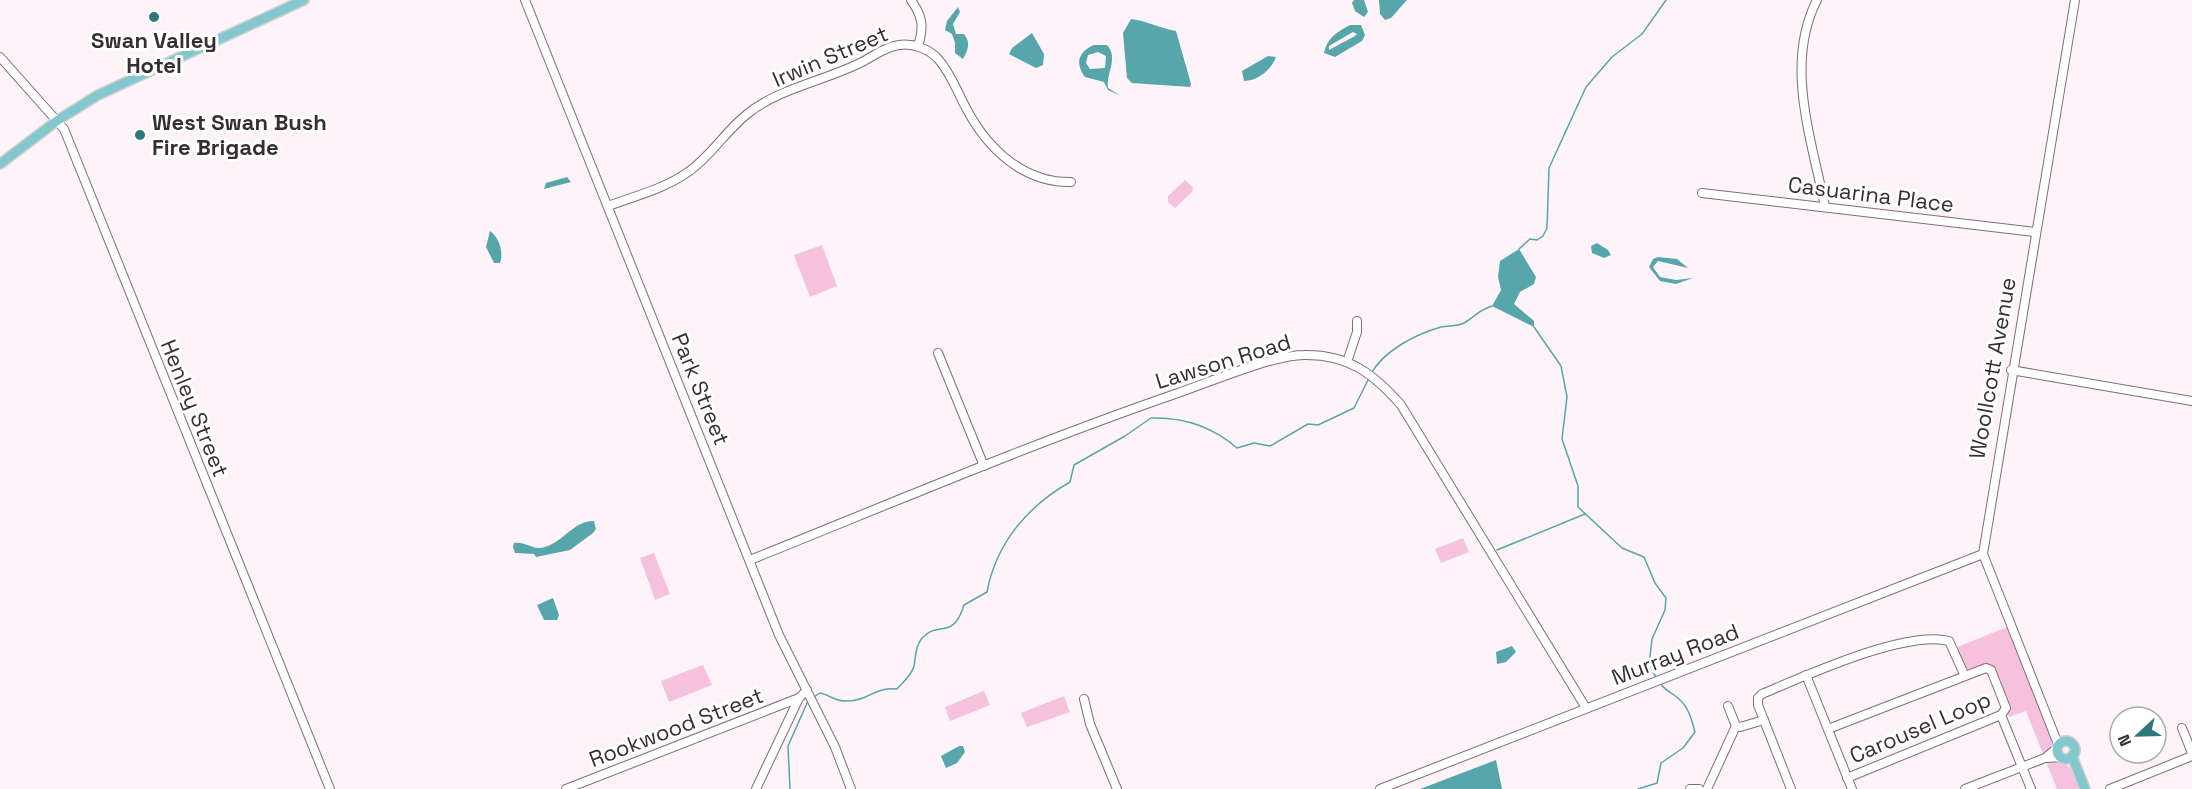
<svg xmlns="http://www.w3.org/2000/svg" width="2192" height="789" font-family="'Space Grotesk',sans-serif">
  <rect width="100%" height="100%" fill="#fdf3f8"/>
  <g fill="#f6c1dd">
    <polygon points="1185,180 1193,188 1192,192 1175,208 1168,202 1168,196"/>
    <polygon points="822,245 837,286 810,297 794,255"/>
    <polygon points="1463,538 1469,552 1441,563 1435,549"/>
    <polygon points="654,553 670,594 655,600 640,558"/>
    <polygon points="2012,625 2057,753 2071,769 2080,789 2057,789 2026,711 2009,717 1991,670 1964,674 1955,648"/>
    <polygon points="703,665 712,685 669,702 661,681"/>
    <polygon points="984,691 990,705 950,721 945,707"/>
    <polygon points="1064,696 1070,712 1027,727 1021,713"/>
  </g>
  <g fill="#57a6ac" fill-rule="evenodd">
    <polygon points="1354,0 1364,0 1368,12 1364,17 1355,11 1352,3"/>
    <polygon points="1379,0 1407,0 1391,18 1385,20 1380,14"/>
    <path d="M958,7L960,12L953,24L956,34H964C971,43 968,49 963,59L955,53V43L952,34L945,30L947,21Z"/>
    <path d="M1131,19C1147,21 1160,28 1176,31L1191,84L1190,87L1132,83L1127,78L1123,33Z"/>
    <path d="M1350,25H1361L1365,35L1362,41L1335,57L1324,53C1327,38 1337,32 1350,25ZM1353,32L1357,34L1355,36L1329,50V46Z"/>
    <polygon points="1032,33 1044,54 1043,65 1036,68 1009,54 1012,48"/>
    <path d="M1094,45H1107C1119,58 1106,73 1108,88L1121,96L1108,90L1104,82L1085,77C1075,63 1078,52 1094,45ZM1098,52L1106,56L1105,68L1090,69L1086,63L1088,55Z"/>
    <path d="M1268,56L1276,57C1272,69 1258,81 1244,81L1242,71Z"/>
    <polygon points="567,177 571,182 544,189 546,183"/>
    <path d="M490,231C499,237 504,253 500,263H494L486,247Z"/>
    <polygon points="1597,243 1608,250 1611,255 1604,258 1592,253 1591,246"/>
    <polygon points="1519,249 1536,277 1534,284 1520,292 1514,304 1534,321 1534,327 1492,306 1501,290 1498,277 1500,261"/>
    <polygon points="1658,257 1677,259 1688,268 1658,261 1653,267 1660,277 1676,280 1693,278 1676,284 1660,281 1649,267 1653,259"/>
    <path d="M594,521L596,529L593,533L570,550L536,557L534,554L515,553L513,547L514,543C526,541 533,551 545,547C564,541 575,520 594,521Z"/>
    <polygon points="553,598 559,615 557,620 544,620 537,605"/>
    <polygon points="1512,646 1516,652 1506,662 1497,664 1496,652"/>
    <polygon points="959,746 963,746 965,752 957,763 946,768 941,756"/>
    <polygon points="1496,760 1502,789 1420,789"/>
  </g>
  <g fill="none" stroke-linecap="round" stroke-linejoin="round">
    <g stroke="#57a6ac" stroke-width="1.5">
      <polyline points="1519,249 1530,239 1537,240 1543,236 1547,228 1549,168 1586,87 1612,57 1642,34 1666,0"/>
      <polyline points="1534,327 1561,366 1567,397 1562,439 1578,486 1578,507 1622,548 1644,557 1655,583 1666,598 1665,610 1652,639 1649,665 1656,677"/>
      <path d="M1371,374C1383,351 1416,334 1441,327C1448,325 1457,327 1464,323C1476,316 1477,311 1492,306"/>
      <polyline points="1497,550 1585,514"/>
      <path d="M814,697L820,693C830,695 836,702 847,701C869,701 873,687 897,689C903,682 912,675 914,666C916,656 915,647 922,638C938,620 953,641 964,605L987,592C996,543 1028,506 1070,482L1074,465L1125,436L1151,418C1184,417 1213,427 1237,448L1254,443L1270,446L1308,424L1318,425L1354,408L1369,378"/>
      <polyline points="790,789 788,746 808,701"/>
      <path d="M1638,789L1657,783L1661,763L1683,748L1695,732C1692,721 1689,708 1680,700C1674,693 1666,692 1661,684"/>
    </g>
    <g stroke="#816c77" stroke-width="10">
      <g id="minor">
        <polyline points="525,0 779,635 835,747 851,789"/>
        <path d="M911,0C923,17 924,27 918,46"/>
        <path d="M1817,0C1784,64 1812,140 1825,207"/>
        <polyline points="0,57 64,129 330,789"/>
        <polyline points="1702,193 2035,232"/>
        <path d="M608,206C635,196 664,189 688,172C710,157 725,132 746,115C778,88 825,81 862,62C874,56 884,47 899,45C913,43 930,49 939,60C951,74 957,91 966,108C987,148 1023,183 1071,182"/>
        <polyline points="938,353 984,466"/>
        <polyline points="1347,362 1357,332 1357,321"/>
        <polyline points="2011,370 2192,401"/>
        <path d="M750,560C892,503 1033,443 1178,393C1210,382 1273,355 1304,355C1348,354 1374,374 1401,405L1586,708"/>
        <polyline points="1806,675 1852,789"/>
        <polyline points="1084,699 1090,724 1117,789"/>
        <polyline points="1728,706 1736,726 1740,727 1764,720"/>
        <polyline points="2001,715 2031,789"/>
        <polyline points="2182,728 2192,753"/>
        <polyline points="1828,729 1986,668 1991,670 2006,708 2001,715 1847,778"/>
        <polyline points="2058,744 1983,554 2075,0"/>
        <polyline points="2046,758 2061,757"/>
        <polyline points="566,789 799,698"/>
        <polyline points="756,789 799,698 807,690"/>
        <polyline points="1380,789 1983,554"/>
        <polyline points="1690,789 1699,789"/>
        <polyline points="1707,789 1736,726"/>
        <path d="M1791,789L1758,705V698L1762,694C1805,676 1905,630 1949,641L1964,674"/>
        <polyline points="1965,789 2045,758 2057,748"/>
        <polyline points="2110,789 2192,756"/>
      </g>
    </g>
    <g stroke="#d3d1d2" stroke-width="12">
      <g id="major">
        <polyline points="0,164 58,120 98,95 304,0"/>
        <circle cx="2066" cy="750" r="9"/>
        <polyline points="2072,756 2085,789"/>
      </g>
    </g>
    <use href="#minor" stroke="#fff" stroke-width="8"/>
    <use href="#major" stroke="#84c8cd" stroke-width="9"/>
  </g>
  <g fill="#2e777c" stroke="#fff" stroke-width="2">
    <circle cx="154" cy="17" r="6"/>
    <circle cx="140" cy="135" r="6"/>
  </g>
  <g text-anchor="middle" stroke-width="6" stroke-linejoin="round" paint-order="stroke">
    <g font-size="22" font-weight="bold" fill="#372e33" stroke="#fff">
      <text x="154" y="48">Swan Valley<tspan x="154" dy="25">Hotel</tspan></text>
      <text x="152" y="130" text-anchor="start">West Swan Bush<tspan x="152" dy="25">Fire Brigade</tspan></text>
    </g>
    <g font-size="22" fill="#372e33" stroke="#fff">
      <text transform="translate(830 56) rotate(-23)" y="8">Irwin Street</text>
      <text transform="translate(1871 194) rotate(7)" y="8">Casuarina Place</text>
      <text transform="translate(1223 361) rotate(-17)" y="8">Lawson Road</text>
      <text transform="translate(1992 368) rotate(-80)" y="8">Woollcott Avenue</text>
      <text transform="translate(701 389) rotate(68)" y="8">Park Street</text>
      <text transform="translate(195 408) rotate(68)" y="8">Henley Street</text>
      <text transform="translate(1675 654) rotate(-21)" y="8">Murray Road</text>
      <text transform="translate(676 727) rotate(-21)" y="8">Rookwood Street</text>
      <text transform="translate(1920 727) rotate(-23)" y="8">Carousel Loop</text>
    </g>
  </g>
  <g transform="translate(2138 735) rotate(248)"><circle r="28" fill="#ffffff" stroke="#afabad" stroke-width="1.5"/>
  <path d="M0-4.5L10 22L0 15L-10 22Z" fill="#2e777c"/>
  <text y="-9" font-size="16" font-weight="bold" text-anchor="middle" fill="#372e33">N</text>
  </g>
</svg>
